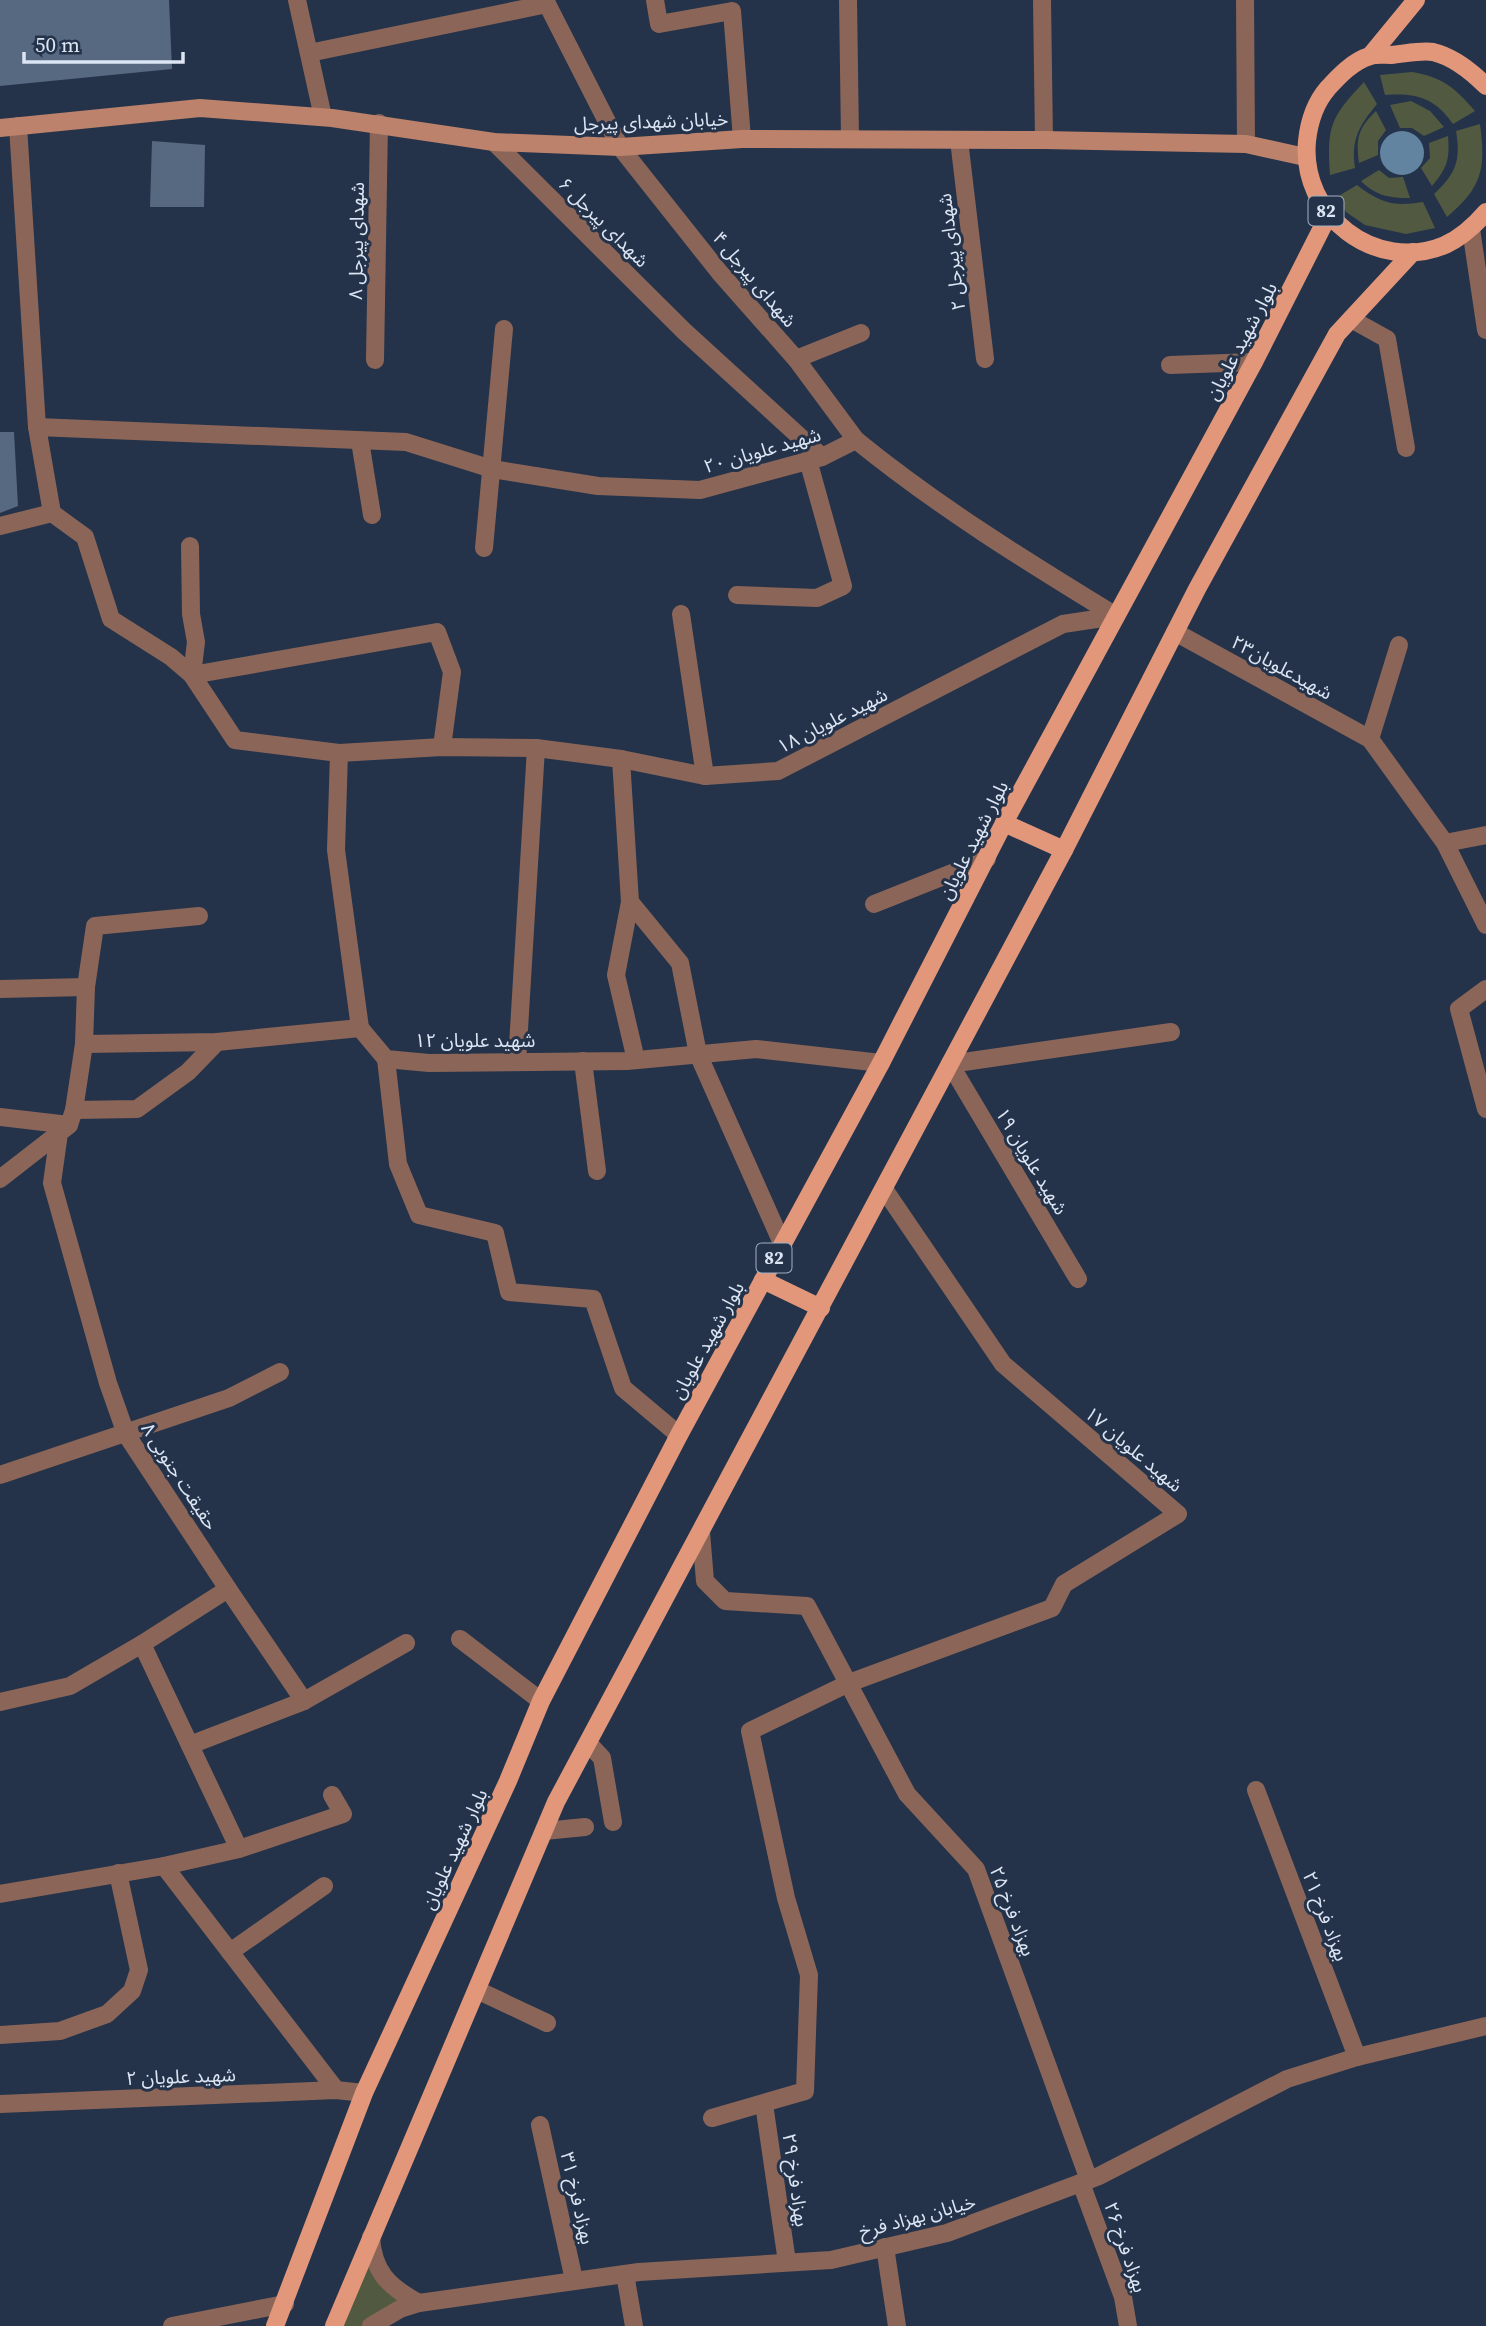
<svg xmlns="http://www.w3.org/2000/svg" width="1486" height="2326" font-family="'Source Serif 4','Noto Sans Arabic',serif">
  <rect width="100%" height="100%" fill="#24334a"/>
  <g fill="#515a40">
    <path d="M1412,72C1443,77 1455,88 1475,111L1453,124C1434,97 1416,93 1385,95L1380,75Z"/>
    <path d="M1364,82L1377,104C1359,126 1351,139 1355,168L1330,175C1327,126 1330,118 1364,82Z"/>
    <polygon points="1411,101 1430,111 1444,127 1424,136 1412,128 1400,128 1390,105"/>
    <path d="M1376,111L1386,130L1378,141V155L1359,163C1356,137 1358,129 1376,111Z"/>
    <path d="M1480,124C1486,170 1482,187 1447,217L1434,194C1456,174 1461,160 1456,131Z"/>
    <path d="M1448,136C1450,160 1447,168 1432,186L1421,168L1430,158L1429,143Z"/>
    <path d="M1379,170L1389,178L1403,177L1410,198C1390,198 1376,196 1361,181Z"/>
    <path d="M1357,185C1380,203 1394,207 1423,202L1435,228L1406,234L1365,225L1346,212L1337,197Z"/>
    <polygon points="370,2240 405,2296 370,2326 334,2326"/>
  </g>
  <circle fill="#6384a0" cx="1402" cy="153" r="22"/>
  <g fill="#576881">
    <polygon points="0,0 169,0 172,69 0,86"/>
    <polygon points="152,141 205,145 204,207 150,207"/>
    <polygon points="0,432 14,432 18,506 0,513"/>
  </g>
  <g fill="none" stroke-linecap="round" stroke-linejoin="round">
    <g stroke="#8b6658" stroke-width="18">
      <polyline points="297,0 323,117"/>
      <polyline points="545,0 620,147 720,273 796,359 856,440"/>
      <polyline points="655,0 659,24 732,11 742,139"/>
      <polyline points="848,0 850,138"/>
      <polyline points="1042,0 1044,140"/>
      <polyline points="1245,0 1246,144"/>
      <polyline points="309,53 547,4"/>
      <polyline points="18,126 37,427 52,513 85,537 111,619 171,657 192,675 235,740 339,753 336,850 360,1028"/>
      <polyline points="959,140 985,359"/>
      <polyline points="494,142 684,331 822,457"/>
      <polyline points="1471,229 1486,330"/>
      <polyline points="1351,319 1387,339 1406,448"/>
      <polyline points="796,359 861,333"/>
      <polyline points="375,360 379,123"/>
      <polyline points="1170,365 1254,362"/>
      <path d="M37,427L406,442L492,469L598,486L700,490L822,457L856,440C937,506 1026,561 1116,616"/>
      <polyline points="360,441 372,515"/>
      <polyline points="0,526 52,513"/>
      <polyline points="190,546 191,614 196,642 192,675 437,632 452,672 442,747"/>
      <polyline points="484,548 504,329"/>
      <polyline points="737,595 817,598 843,586 808,460"/>
      <polyline points="681,614 705,776"/>
      <polyline points="1175,632 1370,739 1445,843 1486,925"/>
      <polyline points="1370,739 1399,645"/>
      <polyline points="339,753 442,747 536,748 621,759 705,776 778,771 1063,624 1116,616"/>
      <polyline points="621,759 630,902 680,963 698,1054 782,1243"/>
      <polyline points="1445,843 1486,835"/>
      <polyline points="630,902 616,975 636,1060"/>
      <polyline points="874,904 987,859"/>
      <polyline points="0,989 86,987"/>
      <polyline points="1486,989 1459,1009 1486,1109"/>
      <polyline points="84,1044 217,1042 360,1028 386,1059 429,1063 627,1061 756,1049 881,1063"/>
      <polyline points="386,1059 398,1164 419,1215 495,1233 509,1292 593,1299 623,1388 679,1435"/>
      <polyline points="583,1061 597,1171"/>
      <polyline points="517,1062 536,748"/>
      <polyline points="74,1110 137,1109 188,1072 217,1042"/>
      <polyline points="0,1117 69,1125"/>
      <polyline points="0,1179 59,1133"/>
      <polyline points="1078,1279 950,1064 1171,1032"/>
      <polyline points="0,1475 229,1398 280,1372"/>
      <polyline points="701,1532 705,1581 725,1601 807,1606 907,1794 976,1869 1089,2180"/>
      <polyline points="228,1589 304,1701 406,1643"/>
      <polyline points="460,1639 541,1701"/>
      <polyline points="0,1702 70,1686 142,1644"/>
      <polyline points="588,1743 602,1758 613,1822"/>
      <polyline points="190,1745 304,1701"/>
      <polyline points="1256,1790 1357,2057"/>
      <polyline points="544,1831 585,1827"/>
      <polyline points="239,1849 343,1814 332,1795"/>
      <polyline points="164,1866 336,2090"/>
      <polyline points="0,1894 164,1866 239,1849 142,1644 228,1589 126,1434 108,1383 52,1183 59,1133 69,1125 74,1110 84,1044 86,987 95,926 199,916"/>
      <polyline points="230,1952 324,1886"/>
      <polyline points="477,1990 547,2023"/>
      <polyline points="0,2035 60,2031 107,2014 132,1991 139,1970 118,1873"/>
      <polyline points="0,2104 336,2090 364,2093"/>
      <polyline points="764,2104 787,2262"/>
      <polyline points="712,2118 805,2091 809,1975 786,1898 750,1731 849,1683 1052,1608 1064,1584 1178,1514 1003,1364 884,1189"/>
      <polyline points="540,2125 574,2280"/>
      <polyline points="1081,2183 1123,2297 1128,2326"/>
      <polyline points="885,2247 897,2326"/>
      <polyline points="625,2274 634,2326"/>
      <polyline points="172,2326 285,2304"/>
    </g>
    <g stroke="#8b6658" stroke-width="18">
      <path d="M371,2237C373,2272 389,2287 419,2303"/>
      <polyline points="371,2326 400,2309 419,2303 639,2272 831,2260 947,2233 1099,2176 1287,2079 1357,2057 1486,2026"/>
    </g>
    <polyline stroke="#bc826b" stroke-width="18" points="0,128 200,108 332,118 494,142 620,147 742,139 1044,140 1246,144 1305,157"/>
    <g stroke="#e2977a" stroke-width="18">
      <polyline points="1370,56 1416,0"/>
      <path d="M1486,86C1472,72 1454,57 1433,52C1421,50 1404,54 1391,55C1384,55 1376,54 1370,56C1353,61 1339,76 1328,88C1315,103 1309,122 1307,141C1300,215 1375,274 1445,245C1462,237 1474,226 1486,212"/>
      <polyline points="1004,823 1064,850"/>
      <polyline points="763,1280 821,1308"/>
      <polyline points="275,2326 364,2093 508,1781 541,1701 679,1435 881,1063 1004,823 1254,362 1328,216"/>
      <polyline points="334,2326 556,1802 1064,850 1197,589 1337,334 1413,252"/>
    </g>
  </g>
  <g text-anchor="middle" stroke-width="6" stroke-linejoin="round" paint-order="stroke">
    <g fill="#24334a" stroke="#a4b0c1" stroke-width="2">
      <rect x="1308.5" y="196.5" width="35" height="29" rx="5"/>
      <rect x="756.5" y="1243.5" width="35" height="29" rx="5"/>
    </g>
    <g font-size="18" font-weight="bold" fill="#dbe5f4">
      <text x="1326" y="217">82</text>
      <text x="774" y="1264">82</text>
    </g>
    <g font-size="19" fill="#dbe5f4" stroke="#24334a">
      <text transform="translate(651 121) rotate(-2)" y="7">خیابان شهدای پیرجل</text>
      <text transform="translate(604 222) rotate(45)" y="7">شهدای پیرجل ۶</text>
      <text transform="translate(356 241) rotate(-89)" y="7">شهدای پیرجل ۸</text>
      <text transform="translate(951 252) rotate(-97)" y="7">شهدای پیرجل ۲</text>
      <text transform="translate(755 279) rotate(50)" y="7">شهدای پیرجل ۴</text>
      <text transform="translate(1241 341) rotate(-62)" y="7">بلوار شهید علویان</text>
      <text transform="translate(762 450) rotate(-16)" y="7">شهید علویان ۲۰</text>
      <text transform="translate(1282 667) rotate(29)" y="7">شهیدعلویان۲۳</text>
      <text transform="translate(832 720) rotate(-27)" y="7">شهید علویان ۱۸</text>
      <text transform="translate(973 840) rotate(-63)" y="7">بلوار شهید علویان</text>
      <text x="475" y="1047">شهید علویان ۱۲</text>
      <text transform="translate(1032 1161) rotate(59)" y="7">شهید علویان ۱۹</text>
      <text transform="translate(707 1340) rotate(-61)" y="7">بلوار شهید علویان</text>
      <text transform="translate(1134 1449) rotate(40)" y="7">شهید علویان ۱۷</text>
      <text transform="translate(180 1476) rotate(57)" y="7">حقیقت جنوبی ۸</text>
      <text transform="translate(454 1849) rotate(-65)" y="7">بلوار شهید علویان</text>
      <text transform="translate(1013 1911) rotate(69)" y="7">بهزاد فرخ ۲۵</text>
      <text transform="translate(1326 1916) rotate(69)" y="7">بهزاد فرخ ۲۱</text>
      <text transform="translate(181 2076) rotate(-2)" y="7">شهید علویان ۲</text>
      <text transform="translate(796 2180) rotate(82)" y="7">بهزاد فرخ ۲۹</text>
      <text transform="translate(578 2198) rotate(77)" y="7">بهزاد فرخ ۳۱</text>
      <text transform="translate(917 2216) rotate(-15)" y="7">خیابان بهزاد فرخ</text>
      <text transform="translate(1126 2247) rotate(71)" y="7">بهزاد فرخ ۲۶</text>
    </g>
  </g>
  <path d="M24 52v10h159v-10" fill="none" stroke="#dbe5f4" stroke-width="3.5"/>
  <text x="35" y="52" font-size="21" fill="#dbe5f4" stroke="#24334a" stroke-width="5" paint-order="stroke">50 m</text>
</svg>
